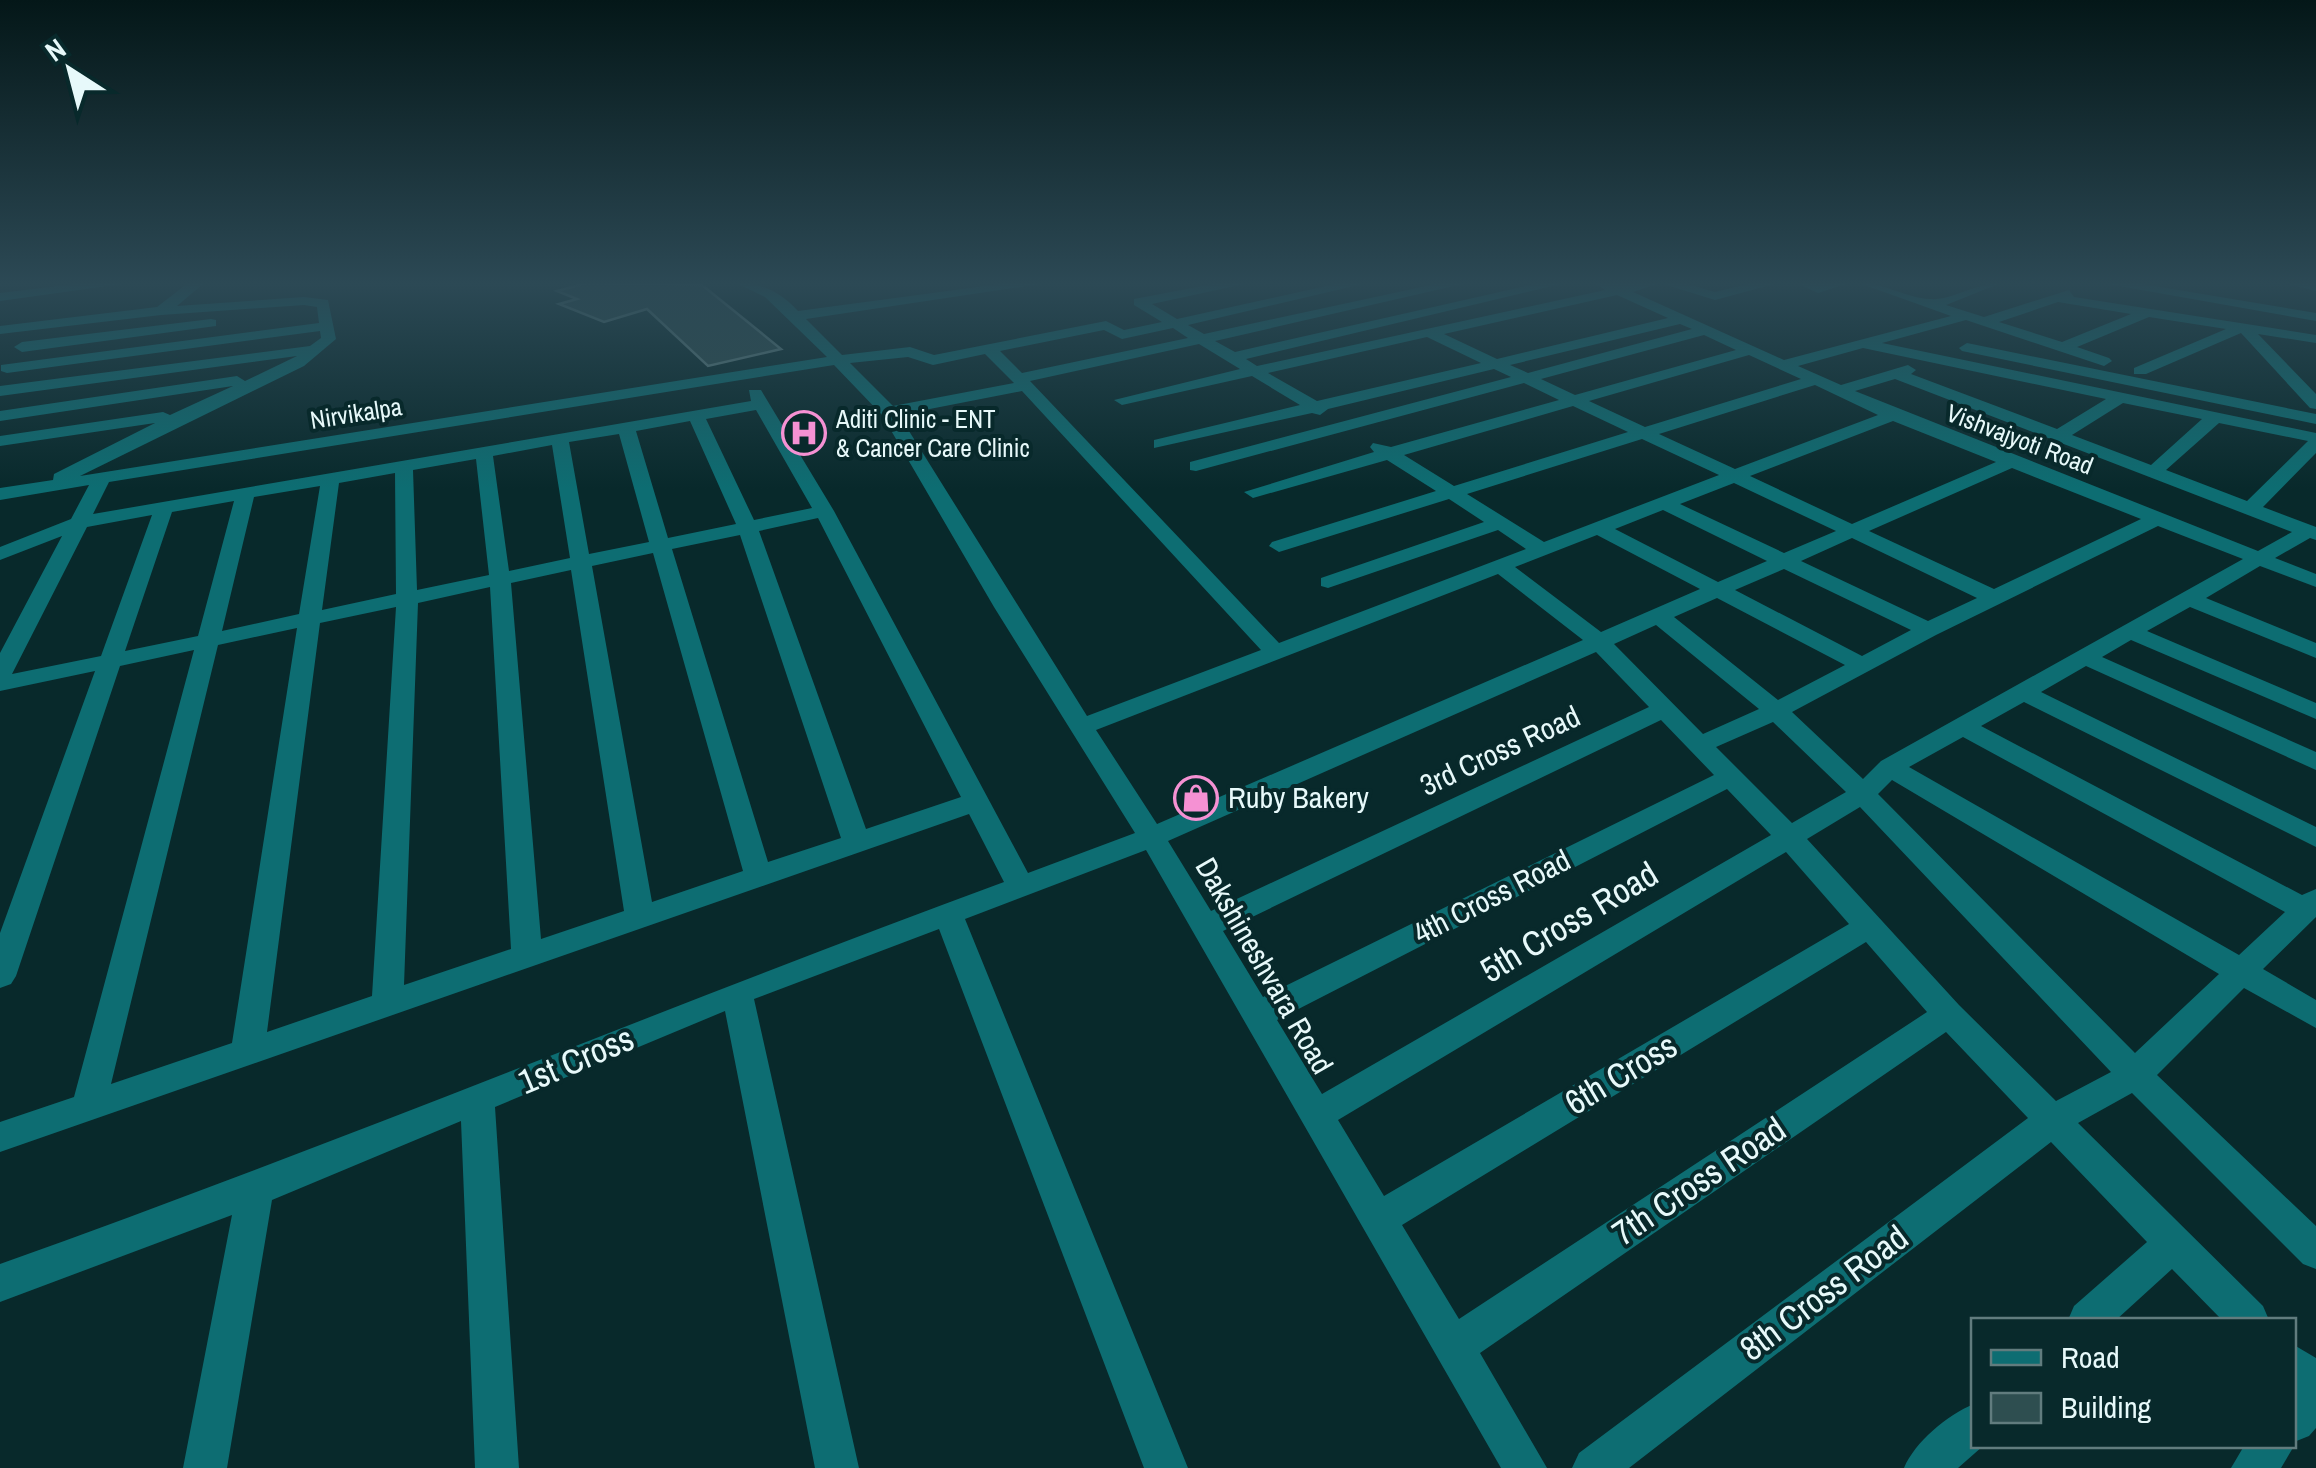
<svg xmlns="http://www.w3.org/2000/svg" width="2316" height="1468" font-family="'Archivo Narrow',sans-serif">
  <rect width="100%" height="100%" fill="#08292b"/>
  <polygon fill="#2e4e50" stroke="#638486" stroke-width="2.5" points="587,283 702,285 781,349 708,366 647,309 604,322 559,304 577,299 557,291"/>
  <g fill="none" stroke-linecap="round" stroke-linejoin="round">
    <g fill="#0d6d72" fill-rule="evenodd">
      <polygon points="83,283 129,283 0,301 0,293"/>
      <path d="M188,283H204L177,306L304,297L328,300L336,339L304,366L80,476L827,357L765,297L736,283C763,283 780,292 798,311L1007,283H1047L806,319L842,355L910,347L934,355L1106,321L1124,330L1162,322L1134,305V299L1218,283H1249L1152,304L1177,319L1340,283H1367L1188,325L1204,334L1440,283H1467L1215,341L1235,352L1539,283H1565L1246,359L1257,366L1605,290L1595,283H1684L1715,292L1752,283H1778L1715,300L1660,283L1633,292L1784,360L1951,316L1859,283C1885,283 1906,298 1930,299C1950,301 1976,283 2001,283L1946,305L1984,317L2069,290L2074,297L2316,335V343L2258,334L2316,394V409L2310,408L2241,333L2146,374H2134V368L2226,329L2149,317L2077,347L2109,358L2112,361L2104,366L1966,320L1882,343L2316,433V453L2263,507L2316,527V540L2310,538L2275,558L2316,574V587L2260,566L2206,598L2316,643V658L2190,607L2147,631L2316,703V719L2131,640L2102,657L2316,752V770L2086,666L2041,692L2316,827V847L2024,702L1981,726L2302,895L2316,889V917L2263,969L2316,1000V1028L2244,988L2157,1075L2316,1226V1269L2303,1264L2132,1093L2078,1123L2263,1306L2269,1320H2222L2172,1269L2116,1320H2068L2074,1306L2147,1242L2051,1142L1629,1468H1572L1579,1453L2028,1118L1946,1032L1480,1353L1547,1468H1501L1146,850L965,919L1188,1468H1144L939,929L754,999L859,1468H815L725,1011L495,1107L519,1468H475L461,1121L272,1200L227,1468H183L232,1215L0,1302V1264C337,1144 668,1006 1004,882L969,814L0,1152V1122L74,1097L194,650L120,666L16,976L11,984L0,988V933L95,671L0,691V653L62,536L0,560V547L71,519L89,485L0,500V488L53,480L54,474L155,423L0,446V436L163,412L170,415L233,386L0,421V411L237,376L245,381L297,356L0,396V386L310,346L321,338L320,331L7,373L1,371V365L319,323L317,307L304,305L161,315L0,334V326L157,307ZM1617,295L1668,318L1497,359L1444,334ZM2058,302L2131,314L2062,342L1999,322ZM1680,324L1692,329L1528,373L1510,365ZM1173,328L1188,338L1022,373L1000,351L1104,330L1122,339ZM1704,335L1736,350L1575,395L1541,379ZM1427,337L1481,363L1317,401L1268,373ZM1199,344L1240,369L1114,400L1122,405L1252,376L1300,405L1154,440V448L1312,413L1320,415L1328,409L1494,369L1511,377L1190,462V470L1196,471L1524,383L1559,400L1391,447L1373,443L1370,447L1374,452L1244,492L1253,498L1387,460L1436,491L1272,542L1269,546L1279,552L1449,499L1484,522L1321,578V586L1328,588L1498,530L1526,549L1279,643L1030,381ZM1863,348L2106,399L2057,429L1911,374L1916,370L1908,365L1841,385L1798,366ZM985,354L1014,383L893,406L850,363L908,357L933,365ZM1749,355L1801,379L1645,427L1589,401ZM834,365L882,415L994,607L1135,833L1028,873L834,511L761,390H749L751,401L93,514L109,482ZM1895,379L2292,532L2258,551L1855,391ZM1815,385L1878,415L1735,469L1659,434ZM1022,391L1261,650L1087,716L899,415ZM2123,403L2202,419L2151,465L2072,435ZM1573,406L1628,432L1454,486L1404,455ZM756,410L812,508L754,520L706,419ZM690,421L736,524L668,538L636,431ZM1893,421L1996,462L1852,524L1750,476ZM2219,423L2308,441L2247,501L2166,470ZM619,434L649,542L589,554L569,442ZM1642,439L1719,475L1544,542L1467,494ZM552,445L570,558L509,571L493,456ZM476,459L489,575L417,590L413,470ZM2012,468L2141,519L1994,589L1869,531ZM395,473L396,594L322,610L339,483ZM1734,483L1836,531L1784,553L1680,504ZM320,486L299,614L222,631L254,497ZM234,501L198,636L125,651L172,512ZM1663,510L1767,561L1718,582L1615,529ZM152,515L101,656L12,674L87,527ZM818,518L961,797L866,829L759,531ZM2158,526L2243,559L1881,761L1863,779L1792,712L1936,635ZM740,535L841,838L768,862L672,549ZM1597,535L1700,589L1601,632L1515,567ZM1852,538L1977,598L1928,621L1801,561ZM653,553L743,871L652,902L592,566ZM1784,569L1911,630L1862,656L1735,590ZM571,570L624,911L541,939L511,583ZM1498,574L1583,640L1157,824L1096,730ZM490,587L511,949L404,985L418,603ZM1717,598L1845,665L1778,700L1674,617ZM396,607L372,996L267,1032L320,623ZM1656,625L1759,709L1703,734L1614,644ZM297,628L232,1043L111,1084L218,645ZM1596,652L1649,707L1211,911L1168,841ZM1661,720L1714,775L1263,997L1223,931ZM1773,722L1846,792L1792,823L1716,747ZM1963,737L2285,912L2239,955L1909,767ZM1892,780L2219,974L2135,1053L1878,794ZM1727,789L1771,835L1322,1094L1277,1020ZM1860,807L2111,1072L2056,1101L1959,1005L1807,839ZM1786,852L1849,924L1384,1196L1338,1120ZM1866,942L1927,1012L1459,1319L1402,1225Z"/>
      <polygon points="1796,283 1849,283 1818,293"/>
      <polygon points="2102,283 2136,283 2316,313 2316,321"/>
      <polygon points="2284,283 2316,283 2316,291"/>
      <polygon points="211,319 216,320 216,326 22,352 14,347 22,342"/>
      <polygon points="1967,343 2316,414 2316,424 1962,351 1959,348"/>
      <polygon points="2294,1345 2316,1358 2316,1428 2309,1436 2294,1442"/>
      <path d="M1974,1404V1446H1983L1958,1468H1904C1915,1442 1947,1415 1974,1404Z"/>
      <polygon points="2244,1446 2294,1446 2281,1468 2231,1468"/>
    </g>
  </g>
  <linearGradient id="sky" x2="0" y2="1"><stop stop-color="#041718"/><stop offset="0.58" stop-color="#2c4955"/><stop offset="1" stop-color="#2c4955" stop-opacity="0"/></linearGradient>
  <rect width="2316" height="489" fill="url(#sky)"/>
  <defs>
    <g id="hospital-ring" transform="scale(2.25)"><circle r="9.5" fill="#08292b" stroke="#f591d3" stroke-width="1.5"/><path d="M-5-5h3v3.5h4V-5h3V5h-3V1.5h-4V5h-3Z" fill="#f591d3"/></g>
    <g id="shop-ring" transform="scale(2.25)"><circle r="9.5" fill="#08292b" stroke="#f591d3" stroke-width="1.5"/><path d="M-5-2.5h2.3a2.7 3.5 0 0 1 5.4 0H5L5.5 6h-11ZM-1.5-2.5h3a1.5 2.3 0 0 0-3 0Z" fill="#f591d3"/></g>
  </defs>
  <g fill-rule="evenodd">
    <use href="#hospital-ring" x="804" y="433"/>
    <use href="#shop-ring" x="1196" y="798"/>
  </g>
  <g text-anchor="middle" stroke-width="8" stroke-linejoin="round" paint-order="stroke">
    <g font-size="25" fill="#e7f9fa" stroke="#08292b">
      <text transform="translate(356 413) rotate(-9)" y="9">Nirvikalpa</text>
      <text transform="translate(2020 439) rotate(21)" y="9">Vishvajyoti Road</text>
    </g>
    <g font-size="25" fill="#e7f9fa" stroke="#08292b" text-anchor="start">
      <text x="836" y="428">Aditi Clinic - ENT<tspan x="836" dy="29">&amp; Cancer Care Clinic</tspan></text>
    </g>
    <g font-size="30" fill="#e7f9fa" stroke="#08292b">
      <text transform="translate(1500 751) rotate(-25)" y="10">3rd Cross Road</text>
      <text transform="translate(1492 897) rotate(-27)" y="10">4th Cross Road</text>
      <text transform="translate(1264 966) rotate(60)" y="10">Dakshineshvara Road</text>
    </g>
    <g font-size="30" fill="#e7f9fa" stroke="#08292b" text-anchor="start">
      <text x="1228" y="808">Ruby Bakery</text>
    </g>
    <g font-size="35" fill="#e7f9fa" stroke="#08292b">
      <text transform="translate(1569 922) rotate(-31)" y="12">5th Cross Road</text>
      <text transform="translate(576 1060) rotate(-23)" y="12">1st Cross</text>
      <text transform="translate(1621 1074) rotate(-31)" y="12">6th Cross</text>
      <text transform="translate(1699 1181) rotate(-34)" y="12">7th Cross Road</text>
      <text transform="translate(1824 1293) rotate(-37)" y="12">8th Cross Road</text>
    </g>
  </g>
  <rect x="1971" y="1318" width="325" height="130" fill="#08292b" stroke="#617c7e" stroke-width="2.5"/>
  <rect x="1991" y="1350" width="50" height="15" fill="#0d6d72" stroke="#617c7e" stroke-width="2.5"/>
  <text x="2061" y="1368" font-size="30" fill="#e7f9fa">Road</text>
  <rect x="1991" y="1393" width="50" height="30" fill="#2e4e50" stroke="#617c7e" stroke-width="2.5"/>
  <text x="2061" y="1418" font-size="30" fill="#e7f9fa">Building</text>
  <g transform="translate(70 70) rotate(324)" stroke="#08292b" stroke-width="8" paint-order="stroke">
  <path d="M0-8L18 38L0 25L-18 38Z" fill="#e7f9fa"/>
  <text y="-15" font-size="28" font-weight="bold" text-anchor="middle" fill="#e7f9fa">N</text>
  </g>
</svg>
